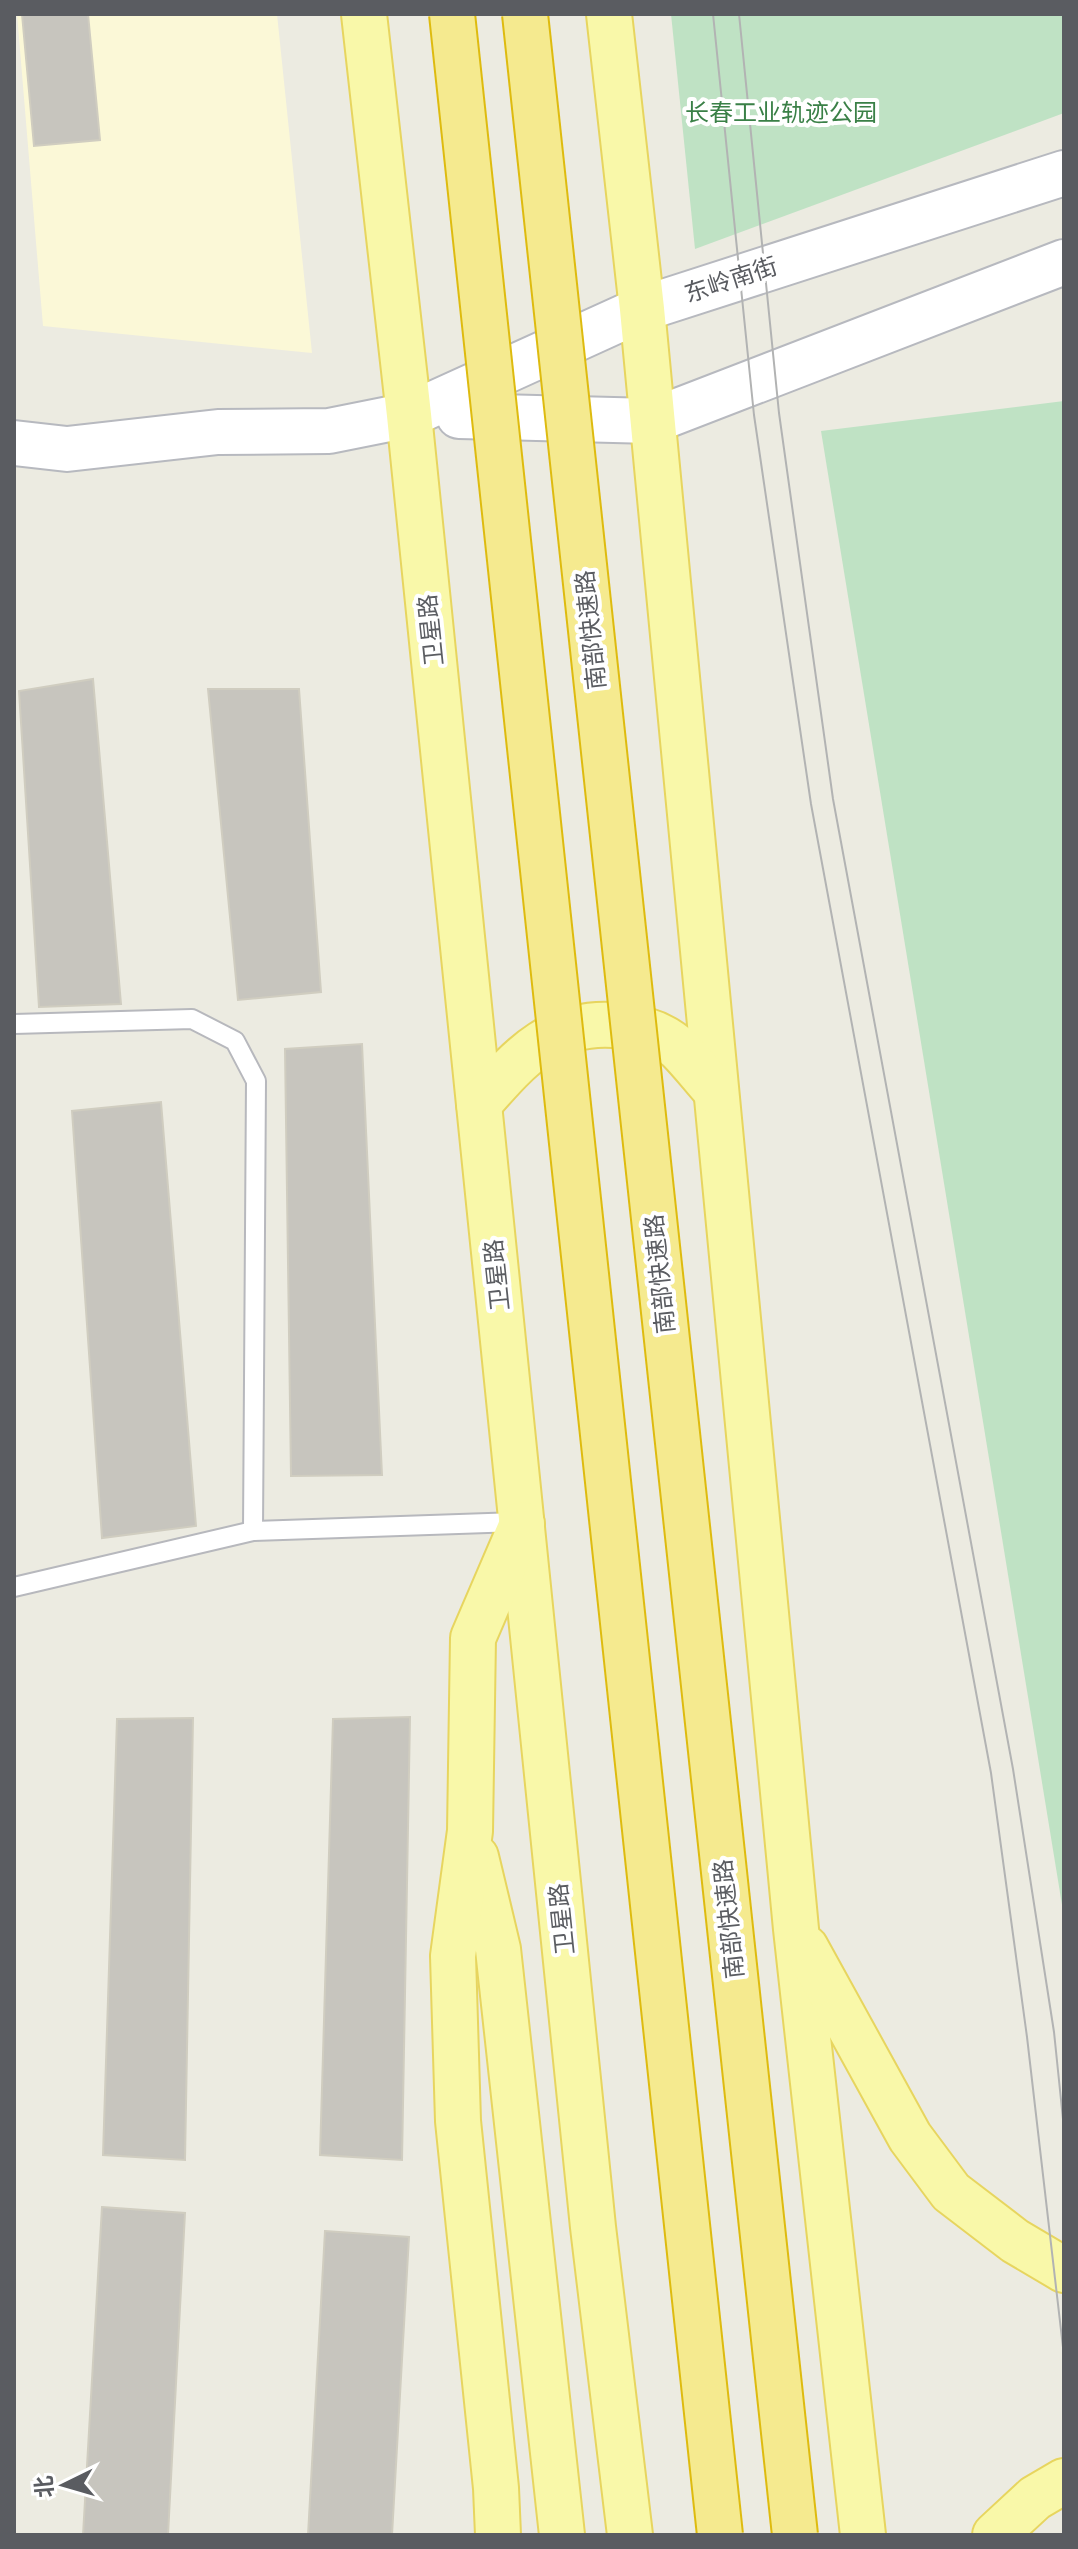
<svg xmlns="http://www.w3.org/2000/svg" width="1078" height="2549" font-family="'Public Sans','Noto Sans SC',sans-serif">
  <rect width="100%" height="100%" fill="#ecebe1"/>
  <polygon fill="#fbf8d7" points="17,14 277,14 312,353 43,326"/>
  <g fill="#bfe2c4">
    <polygon points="671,14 1064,14 1064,113 695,249"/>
    <polygon points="1064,401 1064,1917 821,431"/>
  </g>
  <g fill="#c7c5be" stroke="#d0cdc0" stroke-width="2">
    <polygon points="22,14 88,14 100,140 34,146"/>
    <polygon points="93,679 121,1004 39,1007 19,691"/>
    <polygon points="208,689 299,689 321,992 238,1000"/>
    <polygon points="362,1044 382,1475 291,1476 285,1049"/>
    <polygon points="161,1102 196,1526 102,1538 72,1111"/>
    <polygon points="410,1717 402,2160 320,2155 333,1719"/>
    <polygon points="193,1718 185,2160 103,2155 117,1719"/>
    <polygon points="102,2207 185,2213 168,2535 83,2535"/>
    <polygon points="325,2231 409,2237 392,2535 308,2535"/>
  </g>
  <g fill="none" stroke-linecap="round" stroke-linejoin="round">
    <g stroke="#b7b8bd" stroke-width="22">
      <g id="lane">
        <polyline points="14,1024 192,1019 235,1041 256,1081 253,1531"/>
        <polyline points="14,1587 253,1531 520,1522"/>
      </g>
    </g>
    <g stroke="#b7b9bf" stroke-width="48">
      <g id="secondary">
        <polyline points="459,416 652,421 1064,262"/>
        <polyline points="14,443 67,449 218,432 329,431 409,415 642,309 1064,173"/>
      </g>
    </g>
    <g stroke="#e7d55f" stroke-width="48">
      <g id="primary">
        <polyline points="364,14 409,415 593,2227 630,2535"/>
        <polyline points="609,14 642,309 796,1929 863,2535"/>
        <path d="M479,1104C520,1057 554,1017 623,1026C643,1028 664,1035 679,1049C692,1062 704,1078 716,1091"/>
        <polyline points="476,1857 498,1949 562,2535"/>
        <polyline points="806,1948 910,2137 951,2192 1015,2241 1064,2270"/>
        <polyline points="498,2535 496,2488 458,2121 453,1956 470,1831 473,1638 522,1524"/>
        <polyline points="995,2535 1035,2498 1064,2481"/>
      </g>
    </g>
    <use href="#lane" stroke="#fff" stroke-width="18"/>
    <use href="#secondary" stroke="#fff" stroke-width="44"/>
    <use href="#primary" stroke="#f9f8a9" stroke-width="44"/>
    <g stroke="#b2b3b3" stroke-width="2">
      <polyline points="713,14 754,415 811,804 991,1773 1027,2037 1064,2356"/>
      <polyline points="739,14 779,413 833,799 1013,1769 1054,2032 1064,2129"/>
    </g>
    <g stroke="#debb0f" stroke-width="48" stroke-linecap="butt">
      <g id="highway-bridge">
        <polyline points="452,14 720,2535"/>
        <polyline points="525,14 795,2535"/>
      </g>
    </g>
    <use href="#highway-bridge" stroke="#f5ea8f" stroke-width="44"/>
  </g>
  <g text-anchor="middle" stroke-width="8" stroke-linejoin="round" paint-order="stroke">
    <g font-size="24" fill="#3a8047" stroke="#fff">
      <text x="781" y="121">长春工业轨迹公园</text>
    </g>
    <g font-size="24" fill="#5a5c61" stroke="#fff">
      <text transform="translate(731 280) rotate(-18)" y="8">东岭南街</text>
      <text transform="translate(431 630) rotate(-96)" y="8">卫星路</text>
      <text transform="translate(591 630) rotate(-96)" y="8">南部快速路</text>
      <text transform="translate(660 1274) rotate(-96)" y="8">南部快速路</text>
      <text transform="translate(497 1275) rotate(-96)" y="8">卫星路</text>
      <text transform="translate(562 1919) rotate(-96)" y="8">卫星路</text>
      <text transform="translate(729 1919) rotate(-96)" y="8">南部快速路</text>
    </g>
  </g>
  <rect width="1078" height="2549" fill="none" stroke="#5a5c61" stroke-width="32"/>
  <g transform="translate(64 2485) rotate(265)" stroke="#ffffff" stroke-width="6" paint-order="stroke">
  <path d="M0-6L14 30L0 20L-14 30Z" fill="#5a5c61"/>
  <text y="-12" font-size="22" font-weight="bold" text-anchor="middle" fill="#5a5c61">北</text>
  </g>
</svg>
